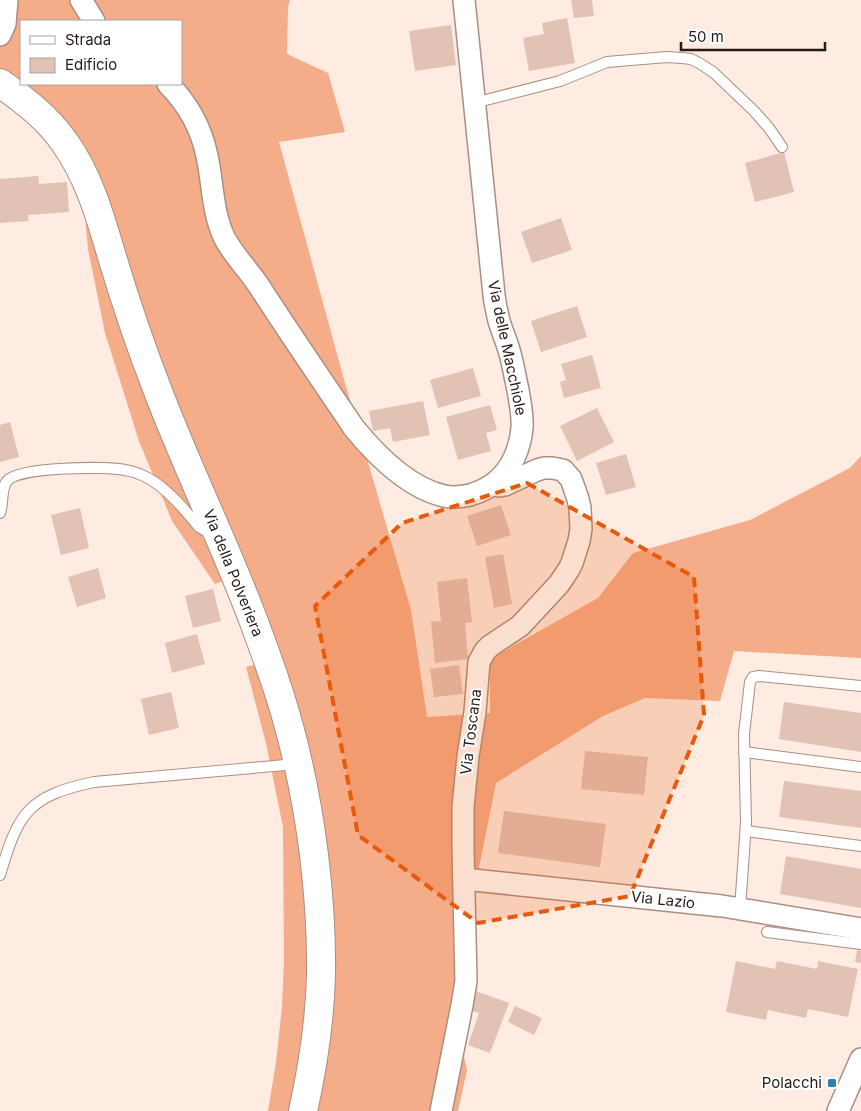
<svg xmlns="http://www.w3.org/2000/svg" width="861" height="1111" font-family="Inter,sans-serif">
  <rect width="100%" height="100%" fill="#feebe2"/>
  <path fill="#f4ac89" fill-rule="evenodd" d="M0,0H290L288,7L287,54L328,73L345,132L279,142L343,376L411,610L427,717L490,713V659L598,598L633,553L750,520L850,468L861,456V658L734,651L720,701L645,698L603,716L496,783L452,1002L467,1070L458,1111H268L276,1062L282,1007L284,961L283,827L266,743L246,667L257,664L225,580L215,584L172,521L139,441L105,333L88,249L85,216L80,193L72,168L0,70ZM21,21H181V84H21Z"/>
  <g fill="#e1c2b4">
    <polygon points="571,0 592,0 594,16 574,18"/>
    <polygon points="567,18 575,63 529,71 523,38 544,34 542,23"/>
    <polygon points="451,25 456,65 415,71 409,31"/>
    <polygon points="784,152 794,192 755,202 745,163"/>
    <polygon points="38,176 39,184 67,182 69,212 28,215 29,221 0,223 0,179"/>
    <polygon points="561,218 572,250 532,263 521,232"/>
    <polygon points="577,306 587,337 541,352 531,321"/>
    <polygon points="592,355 601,388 564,398 560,382 566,380 561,364"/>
    <polygon points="473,368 481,396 438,408 430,380"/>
    <polygon points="423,401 430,435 393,442 390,428 373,431 369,411"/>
    <polygon points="490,405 497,430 486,433 491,451 458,460 446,417"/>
    <polygon points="597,408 614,442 577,461 560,426"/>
    <polygon points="10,422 19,457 0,462 0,425"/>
    <polygon points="626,454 636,487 606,495 596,463"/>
    <polygon points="501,505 511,535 477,546 467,516"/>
    <polygon points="80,508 89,548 61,555 51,515"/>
    <polygon points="503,554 512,604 494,608 485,557"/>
    <polygon points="98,568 106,598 77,607 68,577"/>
    <polygon points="467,578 472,622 465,623 468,659 435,663 431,622 441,621 437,582"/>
    <polygon points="213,589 221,621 193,628 185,596"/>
    <polygon points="197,634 205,664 172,673 165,643"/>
    <polygon points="459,665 463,694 434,697 430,669"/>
    <polygon points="171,692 179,728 149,735 141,699"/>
    <polygon points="784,702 861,713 861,752 779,739"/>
    <polygon points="585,751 648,757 644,795 581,789"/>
    <polygon points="784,781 861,791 861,828 779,817"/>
    <polygon points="504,811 606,824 600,867 498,853"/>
    <polygon points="786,856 861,869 861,908 780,894"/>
    <polygon points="857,950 861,951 861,963 855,962"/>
    <polygon points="736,961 775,969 777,961 817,969 818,961 858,969 848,1017 808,1009 806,1018 768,1010 766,1020 726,1012"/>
    <polygon points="476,991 509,1003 490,1053 468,1045 479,1013 469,1010"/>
    <polygon points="515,1006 542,1018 534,1035 508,1022"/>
  </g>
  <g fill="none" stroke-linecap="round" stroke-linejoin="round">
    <g stroke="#ab8e81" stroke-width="12">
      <g id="service">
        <polyline points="474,103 560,81 607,62 667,57 682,58 691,59 699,63 713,72 754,111 769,128 782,147"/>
        <path d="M0,513C4,503 0,488 8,480C21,467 105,466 125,470C132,471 140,474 146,477C166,487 185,510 199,527L204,530L213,528"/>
        <polyline points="744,752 861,767"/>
        <polyline points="746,831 861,846"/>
        <path d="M0,875C18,813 28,796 94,782L297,764"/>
        <polyline points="740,909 746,823 744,734 750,682 753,677 759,676 861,686"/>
        <polyline points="767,932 861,944"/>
      </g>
    </g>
    <g stroke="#ab8e81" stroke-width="24">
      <g id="minor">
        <polyline points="81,0 94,21"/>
        <polyline points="0,35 5,24 7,0"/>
        <path d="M168,84C188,104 201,127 207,156C213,183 212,211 224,237C233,255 248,269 259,286C290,334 322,381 354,428C376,455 409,488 444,496C452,498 461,497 470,495C480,492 489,488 497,481C512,468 520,448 522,428C523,415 520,403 518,390C515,377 513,363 509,350C506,340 502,331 499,321C497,312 495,304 494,295L464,0"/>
        <polyline points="464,879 722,906 861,929"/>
        <polyline points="441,1111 462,1005 466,981 463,848 463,807 468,756 475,712 479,662 485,651 490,646 520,626 559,584 569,569 572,563 579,541 581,529 580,508 578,499 571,479 563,470 552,468 544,468 537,470 505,485 499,486 495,483"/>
        <polyline points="838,1111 861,1059"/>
      </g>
    </g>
    <g stroke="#ab8e81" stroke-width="30">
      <path id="secondary" d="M0,83C24,100 48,118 65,143C90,178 101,220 113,260C126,303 140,345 156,386C186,466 224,542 254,622C268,660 282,698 292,738C311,812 322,897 321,974C320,1019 313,1066 303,1111"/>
    </g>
    <use href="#service" stroke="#fff" stroke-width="10"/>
    <use href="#minor" stroke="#fff" stroke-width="21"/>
    <use href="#secondary" stroke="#fff" stroke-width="28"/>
  </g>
  <path fill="#e8590c" fill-opacity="0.2" stroke="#e8590c" stroke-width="4" stroke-dasharray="10 6" stroke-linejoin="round" d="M527,483L694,577L704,715L630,896L478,923L358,835L315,606L402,523Z"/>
  <rect fill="#2c81b0" stroke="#fff" stroke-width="2" x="827" y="1078" width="10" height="10" rx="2.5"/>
  <g text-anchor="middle" stroke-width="4" stroke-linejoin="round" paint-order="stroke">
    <g font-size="15" fill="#261b16" stroke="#fff">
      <text transform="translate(507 348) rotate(78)" y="5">Via delle Macchiole</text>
      <text transform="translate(233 573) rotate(68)" y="5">Via della Polveriera</text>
      <text transform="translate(471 732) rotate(-83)" y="5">Via Toscana</text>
      <text transform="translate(663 900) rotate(6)" y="5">Via Lazio</text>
    </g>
    <g font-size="15" fill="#261b16" stroke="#fff" text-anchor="end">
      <text x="822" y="1088">Polacchi</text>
    </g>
  </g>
  <rect x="20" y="20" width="162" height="65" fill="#ffffff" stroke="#a8a4a2"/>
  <rect x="30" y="36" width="25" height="8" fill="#ffffff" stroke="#a8a4a2"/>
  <text x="65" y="45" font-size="15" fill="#261b16">Strada</text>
  <rect x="30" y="58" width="25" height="15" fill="#e1c2b4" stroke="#a8a4a2"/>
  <text x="65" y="70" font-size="15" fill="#261b16">Edificio</text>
  <path d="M681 42v8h144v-8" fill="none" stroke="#261b16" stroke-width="2.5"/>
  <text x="688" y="42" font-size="15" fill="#261b16" stroke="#ffffff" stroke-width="4" paint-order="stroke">50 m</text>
</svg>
